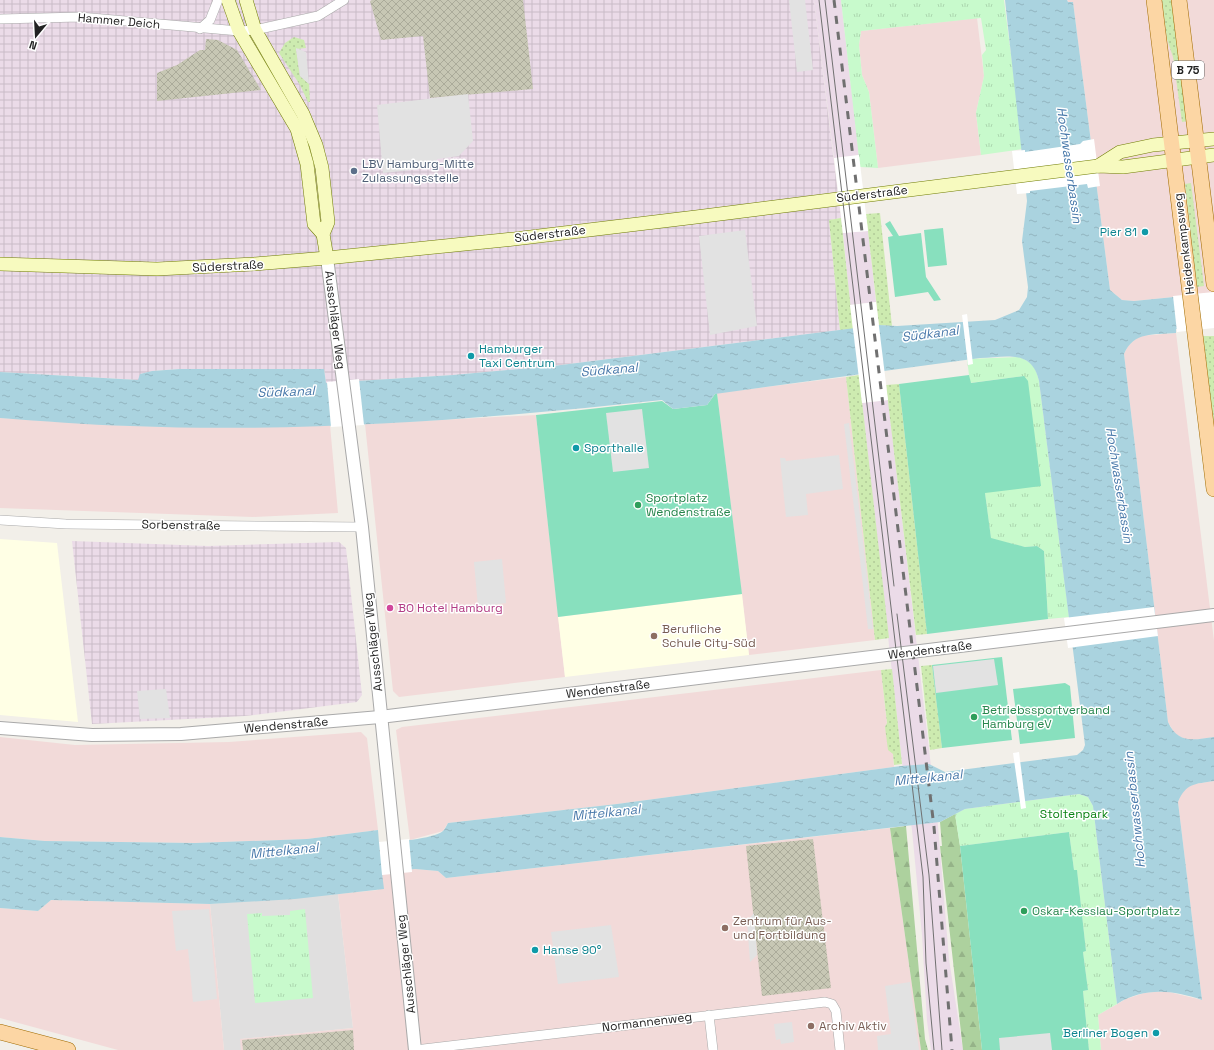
<svg xmlns="http://www.w3.org/2000/svg" width="1214" height="1050" font-family="'Space Grotesk',sans-serif">
  <defs>
    <pattern id="industrial-grid" width="8" height="8" patternUnits="userSpaceOnUse"><rect width="8" height="8" fill="#ebdbe8"/><path d="M0 4h8M4 0v8" fill="none" stroke="#c9bcc7"/></pattern>
    <pattern id="construction-cross-hatch" width="8" height="8" patternUnits="userSpaceOnUse"><rect width="8" height="8" fill="#c7c7b4"/><path d="M0 0l8 8M0 8l8-8" fill="none" stroke="#abab9a"/></pattern>
    <pattern id="grass-dots" width="8" height="8" patternUnits="userSpaceOnUse"><rect width="8" height="8" fill="#cdebb0"/><path d="M2 2h.1M6 6h.1" fill="none" stroke="#b0c997" stroke-width="1.8" stroke-linecap="round"/></pattern>
    <pattern id="forest-firs" width="22" height="20" patternUnits="userSpaceOnUse"><rect width="22" height="20" fill="#add19e"/><path d="M5 1l3.5 6h-7zM16 11l3.5 6h-7z" fill="#95b388"/></pattern>
    <pattern id="park-tufts" width="24" height="20" patternUnits="userSpaceOnUse"><rect width="24" height="20" fill="#c8facc"/><path d="M3 7l-1-3M5 7V3M7 7l1-3M15 17l-1-3M17 17v-4M19 17l1-3" fill="none" stroke="#acd6af"/></pattern>
    <pattern id="water-ripples" width="26" height="14" patternUnits="userSpaceOnUse"><rect width="26" height="14" fill="#aad3df"/><path d="M2 4q2-2 4 0t4 0M15 11q2-2 4 0t4 0" fill="none" stroke="#92b5bf"/></pattern>
  </defs>
  <rect width="100%" height="100%" fill="#f2efe9"/>
  <polygon fill="#e0dfdf" points="338,894 353,1028 241,1039 241,1050 224,1050 210,904"/>
  <g fill="#f2dad9">
    <polygon points="1067,0 1214,0 1214,293 1134,301 1122,300 1110,290 1073,2 1068,2"/>
    <polygon points="977,18 984,76 976,113 981,155 878,168 869,92 862,75 859,45 861,31"/>
    <polygon points="1176,333 1214,641 1214,737 1194,740 1187,740 1175,734 1168,722 1124,354 1128,346 1139,336"/>
    <polygon points="846,377 875,640 749,655 717,393"/>
    <polygon points="536,415 565,677 399,697 393,691 365,424"/>
    <polygon points="0,418 130,426 232,427 330,425 338,513 253,517 0,508"/>
    <polygon points="881,670 887,724 885,727 893,754 894,767 901,766 617,804 448,823 443,831 410,840 396,730 402,727"/>
    <polygon points="361,732 367,738 378,830 307,839 195,843 45,841 0,837 0,737 75,745 229,742"/>
    <polygon points="1214,781 1214,1050 1101,1050 1098,1015 1126,999 1144,993 1165,991 1202,1000 1178,802 1181,793 1186,788 1194,784"/>
    <polygon points="890,828 921,1050 241,1050 240,1039 353,1028 338,894 378,890 382,873 415,869 438,871 446,878"/>
    <polygon points="51,900 210,904 224,1050 118,1050 0,1018 0,908 38,911"/>
  </g>
  <g fill="url(#industrial-grid)">
    <polygon points="0,0 814,0 841,218 829,220 840,330 553,366 453,375 326,383 324,369 180,369 152,371 141,374 139,380 0,372"/>
    <polygon points="72,541 208,546 339,542 346,548 362,695 357,702 245,716 92,724"/>
  </g>
  <g fill="#ffffe5">
    <polygon points="0,539 57,543 78,722 0,715"/>
    <polygon points="742,594 749,655 565,677 558,617"/>
  </g>
  <g fill="#ebdbe8">
    <polygon points="814,0 841,0 859,155 834,158"/>
    <polygon points="868,231 876,302 850,305 843,233"/>
    <polygon points="888,400 938,826 949,959 963,1050 931,1050 927,1021 922,935 912,830 902,762 862,403"/>
  </g>
  <g fill="url(#construction-cross-hatch)">
    <polygon points="372,0 523,0 533,89 430,98 423,36 381,40 370,1"/>
    <polygon points="206,39 218,40 237,50 261,90 157,101 157,73 177,65 200,50 205,50"/>
    <polygon points="813,839 831,988 762,996 746,846"/>
    <polygon points="353,1030 354,1050 243,1050 242,1040"/>
  </g>
  <g fill="url(#grass-dots)">
    <polygon points="1162,0 1174,0 1188,121 1182,122 1173,57 1167,39"/>
    <polygon points="294,37 304,40 306,48 296,49 300,76 309,84 310,102 308,102 300,85 279,53 285,43"/>
    <polygon points="1191,183 1204,286 1197,287 1185,184"/>
    <polygon points="880,213 892,326 879,325 866,214"/>
    <polygon points="841,218 853,329 840,330 829,220"/>
    <polygon points="1203,336 1214,336 1214,426"/>
    <polygon points="859,375 889,638 875,640 846,377"/>
    <polygon points="899,384 927,634 916,635 886,385"/>
    <polygon points="932,665 942,748 930,750 921,666"/>
    <polygon points="892,669 902,764 894,765 893,754 888,750 885,727 887,723 881,670"/>
  </g>
  <g fill="url(#forest-firs)">
    <polygon points="955,814 960,846 982,1050 963,1050 940,846 942,846 940,822"/>
    <polygon points="906,826 925,1039 928,1050 921,1050 890,828"/>
  </g>
  <g fill="url(#park-tufts)">
    <polygon points="841,0 1004,0 1023,149 981,155 976,113 984,76 982,55 986,50 981,18 861,31 859,45 862,75 869,92 878,168 860,167"/>
    <path d="M1019,357C1032,362 1036,367 1039,381L1069,617L1048,619L1044,551L1037,546L1025,547L991,539L985,493L1023,376L970,383L967,359Z"/>
    <polygon points="1079,794 1088,797 1093,806 1117,1004 1098,1015 1101,1050 1089,1050 1083,991 1088,990 1083,952 1086,951 1077,871 1074,870 1069,832 960,846 955,814 965,809"/>
    <polygon points="305,909 313,998 255,1003 247,914 262,913 262,916 290,915 290,911"/>
  </g>
  <g fill="#88e0be">
    <polygon points="890,221 899,236 921,233 926,277 941,300 934,301 928,292 895,297 888,237 893,236 885,224"/>
    <polygon points="943,228 947,265 928,267 924,230"/>
    <polygon points="969,375 971,383 1024,376 1028,381 1041,486 985,493 991,538 1025,547 1037,546 1044,551 1048,619 927,634 899,384"/>
    <polygon points="717,393 742,594 558,617 536,415 662,401 673,409 707,405 715,394"/>
    <polygon points="1002,657 1012,740 942,748 932,665"/>
    <polygon points="1065,683 1070,686 1075,738 1020,744 1013,689"/>
    <polygon points="1069,832 1074,870 1077,870 1086,951 1083,952 1088,990 1083,991 1089,1050 982,1050 960,846"/>
  </g>
  <g fill="#e2e2e2">
    <polygon points="789,0 805,0 813,70 797,72"/>
    <polygon points="296,48 306,52 309,84 300,76"/>
    <polygon points="468,94 473,141 459,156 437,159 438,167 383,173 377,105"/>
    <polygon points="745,230 757,326 710,335 699,236"/>
    <polygon points="642,409 649,468 613,472 606,413"/>
    <polygon points="849,423 863,541 873,629 868,629 858,542 844,424"/>
    <polygon points="839,455 843,489 806,494 808,515 786,517 780,458 785,458 786,461"/>
    <polygon points="502,559 506,603 478,607 474,562"/>
    <polygon points="994,659 998,685 936,693 933,666"/>
    <polygon points="166,689 170,718 140,719 137,691"/>
    <polygon points="209,909 217,999 193,1002 188,949 176,951 172,911"/>
    <polygon points="754,913 757,955 750,962 747,921"/>
    <polygon points="611,925 619,977 558,984 551,932"/>
    <polygon points="910,982 919,1050 878,1050 877,1036 891,1034 885,986"/>
    <polygon points="792,1022 794,1042 781,1044 780,1039 776,1040 774,1024"/>
    <polygon points="1050,1033 1052,1050 1000,1050 999,1038"/>
  </g>
  <path fill="url(#water-ripples)" d="M1005,0H1067L1068,2H1073L1110,290L1122,300L1134,301L1214,293V326L1176,329V333C1154,335 1134,331 1124,354L1168,722C1178,744 1193,740 1214,737V781C1195,784 1186,783 1178,802L1202,1000C1172,990 1145,987 1117,1004L1093,806L1088,797L1079,794L965,809L940,822L446,878L438,871L415,869L382,873L384,889L295,899L210,904L51,900L38,911L0,908V837L45,841L195,843L307,839L378,830L379,843C392,842 434,839 443,831C445,829 447,825 448,823L617,804L901,766L929,764L945,772L1077,755L1083,750L1085,745L1039,381C1032,349 1006,357 980,358L715,394L707,405L673,409L662,400C486,419 307,433 130,426C86,425 43,421 0,418V372L138,380L140,374L152,371L180,369H324L326,383L453,375L553,366L879,325L897,326L995,320L1019,310L1027,297L1028,287L1022,241L1027,201Z"/>
  <g fill="#fff">
    <polygon points="1094,139 1100,186 1088,188 1087,184 1030,191 1030,193 1017,194 1012,151 1025,150 1025,152 1080,144 1083,141"/>
    <polygon points="859,155 868,231 843,233 834,158"/>
    <polygon points="1214,292 1214,328 1177,332 1173,296"/>
    <polygon points="876,302 888,400 862,403 850,305"/>
    <polygon points="967,314 973,364 968,365 962,315"/>
    <polygon points="359,379 364,425 331,427 327,382"/>
    <polygon points="1154,607 1158,636 1068,648 1064,618"/>
    <polygon points="1019,752 1026,808 1021,809 1013,753"/>
    <polygon points="409,839 412,872 382,875 379,842"/>
  </g>
  <g fill="none" stroke-linecap="round" stroke-linejoin="round">
    <g stroke="#a9a9a9" stroke-width="10">
      <g id="minor">
        <polyline points="0,19 80,17 239,31 255,30 318,16 344,0"/>
        <polyline points="200,29 210,20 218,0"/>
        <polyline points="0,520 66,524 362,527"/>
        <polyline points="709,1015 713,1050"/>
        <polyline points="415,1050 825,1002 832,1004 836,1011 840,1050"/>
      </g>
    </g>
    <g stroke="#a9a9a9" stroke-width="14">
      <g id="tertiary">
        <polyline points="327,258 362,527 415,1050"/>
        <polyline points="0,728 92,735 181,734 380,717 1214,615"/>
      </g>
    </g>
    <g stroke="#707d05" stroke-width="14">
      <g id="secondary">
        <polyline points="228,0 239,31 297,129 307,164 314,224 323,234"/>
        <polyline points="246,0 255,30 303,114 316,145 322,168 328,222 323,234 327,258"/>
        <polyline points="1098,166 1120,152 1153,145 1214,139"/>
        <polyline points="0,264 157,269 254,264 327,258 514,239 696,217 1098,166 1123,167 1214,155"/>
      </g>
    </g>
    <g stroke="#a06b00" stroke-width="16">
      <g id="primary">
        <polyline points="1154,0 1214,489"/>
        <polyline points="1179,0 1214,284"/>
        <polyline points="0,1032 68,1050"/>
      </g>
    </g>
    <use href="#minor" stroke="#fff" stroke-width="9"/>
    <use href="#tertiary" stroke="#fff" stroke-width="12"/>
    <use href="#secondary" stroke="#f7fabf" stroke-width="13"/>
    <use href="#primary" stroke="#fcd6a4" stroke-width="15"/>
    <g stroke="#707070" stroke-width="1">
      <polyline points="819,0 923,877 926,963 934,1050"/>
      <polyline points="825,0 894,586"/>
      <polyline points="897,614 929,875 942,1050"/>
    </g>
    <polyline stroke="#707070" stroke-width="3" stroke-dasharray="8 8" stroke-linecap="butt" points="834,0 934,827 952,1050"/>
  </g>
  <circle fill="#5c6f8a" stroke="#fff" stroke-width="1.5" cx="354" cy="171" r="4"/>
  <g fill="#0f9aa8" stroke="#fff" stroke-width="1.5">
    <circle cx="1145" cy="232" r="4"/>
    <circle cx="471" cy="356" r="4"/>
    <circle cx="576" cy="448" r="4"/>
    <circle cx="535" cy="950" r="4"/>
    <circle cx="1156" cy="1033" r="4"/>
  </g>
  <g fill="#2e9e5b" stroke="#fff" stroke-width="1.5">
    <circle cx="638" cy="505" r="4"/>
    <circle cx="974" cy="717" r="4"/>
    <circle cx="1024" cy="911" r="4"/>
  </g>
  <circle fill="#d1479c" stroke="#fff" stroke-width="1.5" cx="390" cy="608" r="4"/>
  <g fill="#8d6e63" stroke="#fff" stroke-width="1.5">
    <circle cx="654" cy="636" r="4"/>
    <circle cx="725" cy="928" r="4"/>
    <circle cx="811" cy="1026" r="4"/>
  </g>
  <g text-anchor="middle" stroke-width="3" stroke-linejoin="round" paint-order="stroke">
    <rect fill="#fff" stroke="#646464" stroke-width="1" x="1172" y="61" width="32" height="18" rx="3"/>
    <g font-size="11" font-weight="bold" fill="#222">
      <text x="1188" y="74">B 75</text>
    </g>
    <g font-size="12" fill="#222" stroke="#fff">
      <text transform="translate(119 21) rotate(5)" y="4">Hammer Deich</text>
      <text transform="translate(872 194) rotate(-7)" y="4">Süderstraße</text>
      <text transform="translate(550 234) rotate(-7)" y="4">Süderstraße</text>
      <text transform="translate(1184 244) rotate(-97)" y="4">Heidenkampsweg</text>
      <text transform="translate(228 266) rotate(-3)" y="4">Süderstraße</text>
      <text transform="translate(335 320) rotate(83)" y="4">Ausschläger Weg</text>
      <text transform="translate(181 525) rotate(1)" y="4">Sorbenstraße</text>
      <text transform="translate(373 642) rotate(-96)" y="4">Ausschläger Weg</text>
      <text transform="translate(930 650) rotate(-7)" y="4">Wendenstraße</text>
      <text transform="translate(608 689) rotate(-7)" y="4">Wendenstraße</text>
      <text transform="translate(286 725) rotate(-5)" y="4">Wendenstraße</text>
      <text transform="translate(406 964) rotate(-96)" y="4">Ausschläger Weg</text>
      <text transform="translate(647 1022) rotate(-7)" y="4">Normannenweg</text>
    </g>
    <g font-size="12" fill="#4e5e75" stroke="#fff" text-anchor="start">
      <text x="362" y="168">LBV Hamburg-Mitte<tspan x="362" dy="14">Zulassungsstelle</tspan></text>
    </g>
    <g font-size="12" fill="#0d838f" stroke="#fff" text-anchor="start">
      <text x="1137" y="236" text-anchor="end">Pier 81</text>
      <text x="479" y="353">Hamburger<tspan x="479" dy="14">Taxi Centrum</tspan></text>
      <text x="584" y="452">Sporthalle</text>
      <text x="543" y="954">Hanse 90°</text>
      <text x="1148" y="1037" text-anchor="end">Berliner Bogen</text>
    </g>
    <g font-size="12" fill="#27864d" stroke="#fff" text-anchor="start">
      <text x="646" y="502">Sportplatz<tspan x="646" dy="14">Wendenstraße</tspan></text>
      <text x="982" y="714">Betriebssportverband<tspan x="982" dy="14">Hamburg eV</tspan></text>
      <text x="1032" y="915">Oskar-Kesslau-Sportplatz</text>
    </g>
    <g font-size="12" fill="#b23c85" stroke="#fff" text-anchor="start">
      <text x="398" y="612">BO Hotel Hamburg</text>
    </g>
    <g font-size="12" fill="#785e54" stroke="#fff" text-anchor="start">
      <text x="662" y="633">Berufliche<tspan x="662" dy="14">Schule City-Süd</tspan></text>
      <text x="733" y="925">Zentrum für Aus-<tspan x="733" dy="14">und Fortbildung</tspan></text>
      <text x="819" y="1030">Archiv Aktiv</text>
    </g>
    <g font-size="12" fill="#0c8416" stroke="#fff">
      <text x="1074" y="818">Stoltenpark</text>
    </g>
    <g font-size="13" font-style="italic" fill="#4a7aab" stroke="#fff">
      <text transform="translate(1070 165) rotate(82)" y="5">Hochwasserbassin</text>
      <text transform="translate(930 333) rotate(-7)" y="5">Südkanal</text>
      <text transform="translate(609 369) rotate(-5)" y="5">Südkanal</text>
      <text transform="translate(286 391) rotate(-2)" y="5">Südkanal</text>
      <text transform="translate(1120 485) rotate(81)" y="5">Hochwasserbassin</text>
      <text transform="translate(928 777) rotate(-6)" y="5">Mittelkanal</text>
      <text transform="translate(1134 810) rotate(-96)" y="5">Hochwasserbassin</text>
      <text transform="translate(606 812) rotate(-6)" y="5">Mittelkanal</text>
      <text transform="translate(284 850) rotate(-6)" y="5">Mittelkanal</text>
    </g>
  </g>
  <g transform="translate(36 36) rotate(198)" stroke="#ffffff" stroke-width="3" paint-order="stroke">
  <path d="M0-3L7 15L0 10L-7 15Z" fill="#222222"/>
  <text y="-6" font-size="11" font-weight="bold" text-anchor="middle" fill="#222222">N</text>
  </g>
</svg>
